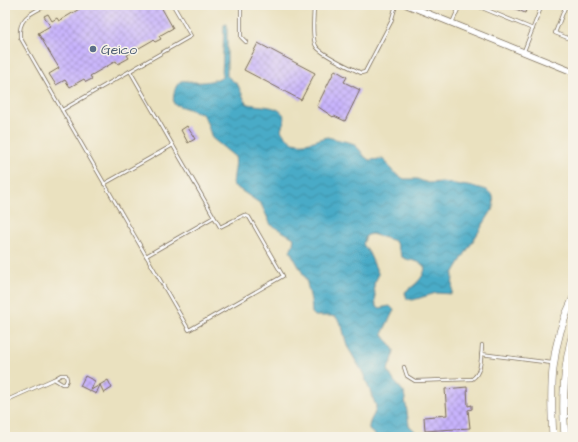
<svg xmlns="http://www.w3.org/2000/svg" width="578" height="442" font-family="'Architects Daughter',sans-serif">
  <defs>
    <pattern id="water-waves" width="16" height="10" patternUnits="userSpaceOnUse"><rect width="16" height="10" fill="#48abc7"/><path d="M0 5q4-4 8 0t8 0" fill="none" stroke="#3d8ba1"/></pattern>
    <pattern id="building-cross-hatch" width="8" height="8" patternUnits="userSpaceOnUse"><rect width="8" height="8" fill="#c8b4fd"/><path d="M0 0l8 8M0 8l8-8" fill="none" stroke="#a493cc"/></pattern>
  </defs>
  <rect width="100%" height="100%" fill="#f7f3e8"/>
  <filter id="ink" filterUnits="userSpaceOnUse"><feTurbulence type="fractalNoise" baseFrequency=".025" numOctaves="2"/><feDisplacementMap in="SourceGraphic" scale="8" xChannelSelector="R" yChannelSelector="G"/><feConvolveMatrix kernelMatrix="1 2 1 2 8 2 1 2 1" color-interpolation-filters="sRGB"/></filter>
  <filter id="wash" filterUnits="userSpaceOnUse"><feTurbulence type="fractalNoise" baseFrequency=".012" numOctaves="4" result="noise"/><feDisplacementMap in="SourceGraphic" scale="16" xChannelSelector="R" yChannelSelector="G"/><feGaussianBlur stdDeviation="0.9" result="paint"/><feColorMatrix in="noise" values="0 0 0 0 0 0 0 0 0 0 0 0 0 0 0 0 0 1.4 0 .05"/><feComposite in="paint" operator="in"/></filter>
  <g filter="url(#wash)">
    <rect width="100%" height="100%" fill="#eae1bf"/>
    <path fill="url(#water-waves)" stroke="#426a72" d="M227,24V76L238,85L246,103C259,108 280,103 285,118L281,130C292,151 310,142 327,137L352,143L359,149L365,157L369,160L384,159L393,172L404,179H417L428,183L442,182L480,188L487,190L493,196L494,207L455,270L453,274L452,294L436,293L413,300L407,299L405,293L406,291C414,286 424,278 425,268C420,259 410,262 402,257L395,241L375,235L371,234L366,236L363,244L369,253L378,273V276L374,284L376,306L379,308L390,306L394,310L383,332V335L394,350L393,358L389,366L388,371L394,381L404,392L409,425L421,437H377L369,430C368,420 376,415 376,406L363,373L347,346L342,326L336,317L331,316H315L312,313L311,300L306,279L290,251L293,244L294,238L271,225L261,204L233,185C233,177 237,163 235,157L212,138L206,120L202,114L174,104C172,98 175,84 181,81C184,80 190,82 194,82C203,83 214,81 222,77L224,25Z"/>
    <g id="blocks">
      <g fill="url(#building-cross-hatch)">
        <polygon points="86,5 160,5 173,28 159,36 161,39 155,42 153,40 127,55 129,58 118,64 116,61 90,76 92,79 86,82 84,79 70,87 65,80 56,85 49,74 59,68 38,33 50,26 44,16 48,14 52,21 57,18 59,21"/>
        <polygon points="507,5 528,5 525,13"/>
        <polygon points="258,43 315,73 301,100 244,70"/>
        <polygon points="335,70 347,77 344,82 360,90 345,121 334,116 333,117 317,106"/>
        <polygon points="187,126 195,139 188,143 181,130"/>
        <polygon points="85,376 95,381 91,390 108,380 112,388 104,393 100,385 96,394 80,386"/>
        <polygon points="467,387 468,406 472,405 472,409 468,410 470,428 425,431 424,417 447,415 445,389"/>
      </g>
    </g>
  </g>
  <g filter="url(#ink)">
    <use href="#blocks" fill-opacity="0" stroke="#786a56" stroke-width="1"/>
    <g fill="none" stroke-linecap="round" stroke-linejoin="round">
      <g stroke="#786a56" stroke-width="4">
        <g id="service">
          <path d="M47,5C32,13 18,17 20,37L62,110L191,36L173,5"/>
          <polyline points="241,5 241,37 246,42"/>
          <path d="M314,5C314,15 311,37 316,46C320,54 351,68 361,73L365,72L366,70L391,22L396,5"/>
          <polyline points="475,5 533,29"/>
          <polyline points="566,5 555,33 573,40"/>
          <polyline points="452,23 460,5"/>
          <polyline points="524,51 542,5"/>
          <polyline points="62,110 189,330 283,276 249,217 244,215 220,227 130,71"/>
          <polyline points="104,184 173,145"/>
          <polyline points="146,256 214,217"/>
          <polyline points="481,354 552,363"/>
          <path d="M404,367L407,376L415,381L472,379C482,373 481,356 482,345"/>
          <polygon points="61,375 66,375 67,380 65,384 62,384 54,379"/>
          <polyline points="5,401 54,379"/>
          <polyline points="566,417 573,415"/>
        </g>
      </g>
      <g stroke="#786a56" stroke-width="7">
        <polyline id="minor" points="407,5 573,72"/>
      </g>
      <g stroke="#786a56" stroke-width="8">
        <g id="tertiary">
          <path d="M553,437C550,388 550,344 573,299"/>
          <path d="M565,437C562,401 563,368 573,333"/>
        </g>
      </g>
      <use href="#service" stroke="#fff" stroke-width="2.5"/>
      <use href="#minor" stroke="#fff" stroke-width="5.5"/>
      <use href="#tertiary" stroke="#fff" stroke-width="7"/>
    </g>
  </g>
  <circle fill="#5c6f8a" stroke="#f7f3e8" stroke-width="1.5" cx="93" cy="49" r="4"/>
  <g text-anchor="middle" stroke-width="3" stroke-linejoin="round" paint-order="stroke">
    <g font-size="14" fill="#4e5e75" stroke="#f7f3e8" text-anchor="start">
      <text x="101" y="54">Geico</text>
    </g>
  </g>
  <rect width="578" height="442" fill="none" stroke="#f7f3e8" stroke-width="20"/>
</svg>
